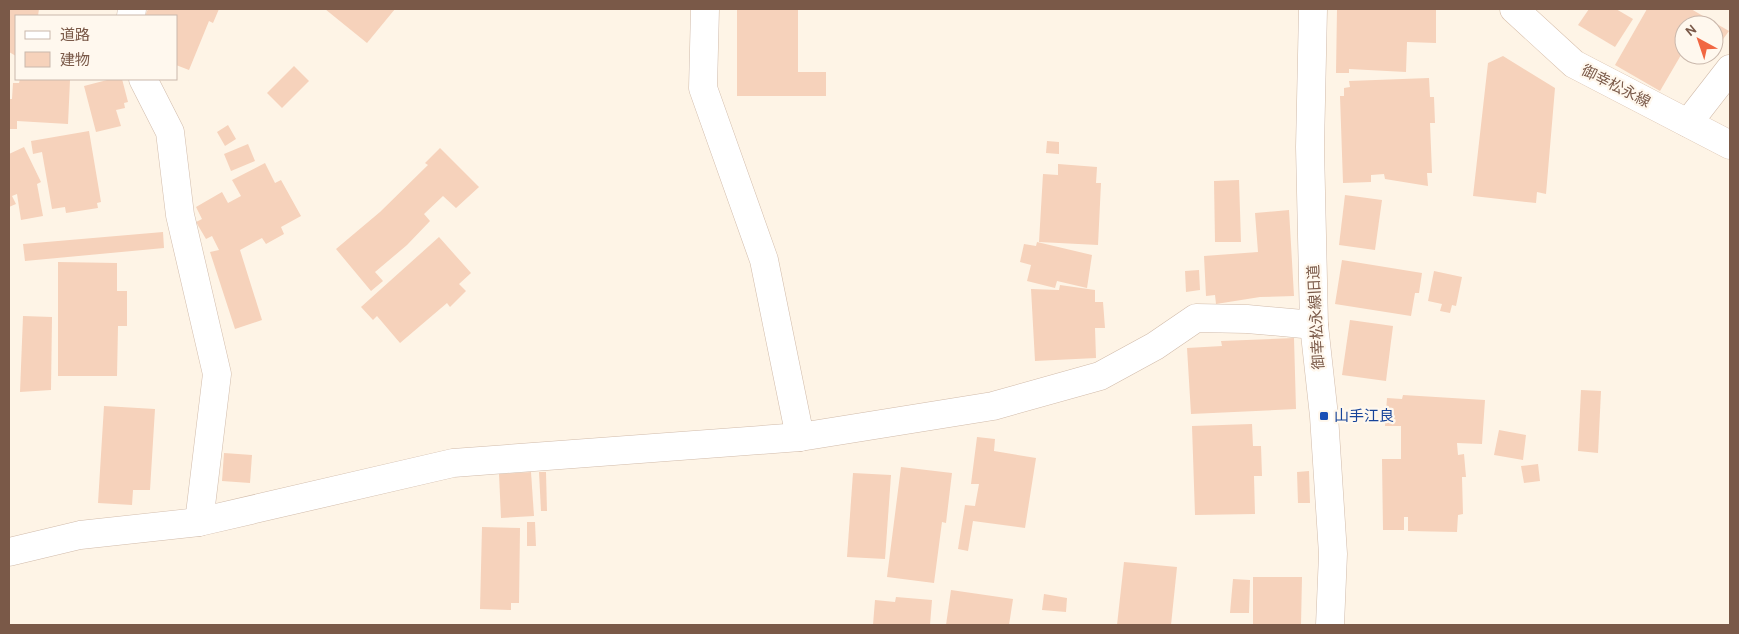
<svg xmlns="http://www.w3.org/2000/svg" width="1739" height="634" font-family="Karla,'Noto Sans JP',sans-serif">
  <rect width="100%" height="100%" fill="#fef4e6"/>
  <g fill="#f6d2bb">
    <polygon points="9,9 39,9 38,16 16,16 16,56 9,52"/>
    <polygon points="148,9 219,9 213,23 209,21 189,70 176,65 176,16 145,16"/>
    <polygon points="325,9 395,9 367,43"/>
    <polygon points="737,9 798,9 798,72 826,72 826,96 737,96"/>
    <polygon points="1337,9 1436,9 1436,43 1407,42 1406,72 1349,69 1349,73 1336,73"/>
    <polygon points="1589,9 1616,9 1633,19 1615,47 1578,25"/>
    <polygon points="1647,9 1691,9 1729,31 1715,50 1714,25 1684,25 1684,55 1695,55 1692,61 1681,55 1660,91 1615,65"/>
    <polygon points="1503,56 1555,88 1546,194 1537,192 1536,203 1473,196 1488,63"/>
    <polygon points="294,66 309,81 282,108 267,93"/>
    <polygon points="1429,78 1430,97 1434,97 1435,123 1430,123 1432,173 1427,173 1428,186 1385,179 1384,174 1371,175 1371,182 1343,183 1340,96 1344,96 1344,88 1350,87 1349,81"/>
    <polygon points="20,79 70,80 68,124 17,121 17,129 9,129 9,99 12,99 13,83 19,83"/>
    <polygon points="111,79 122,79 128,102 124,103 125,108 116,110 121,126 96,132 84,86"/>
    <polygon points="228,125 236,139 225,146 217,132"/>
    <polygon points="89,131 101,202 97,203 98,208 66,213 65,207 52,209 42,152 33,154 31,141"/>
    <polygon points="1047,141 1059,142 1059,154 1046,153"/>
    <polygon points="248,144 255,161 231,171 224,154"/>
    <polygon points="24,147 41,182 37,184 43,216 21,220 17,194 12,196 16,204 9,207 9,154"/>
    <polygon points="440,148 479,187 456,208 443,196 424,214 430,221 407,245 375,272 383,281 371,291 336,249 380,212 428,165 425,163"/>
    <polygon points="265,163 275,183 281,180 301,216 281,227 284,234 266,244 262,238 240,250 262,320 235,329 210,252 219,250 212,236 206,239 196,222 202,219 196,207 222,192 228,203 241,196 232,180"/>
    <polygon points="1058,164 1097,167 1096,183 1101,183 1098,245 1039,242 1043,174 1058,175"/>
    <polygon points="1239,180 1241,242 1215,242 1214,181"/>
    <polygon points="1345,195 1382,200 1375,250 1339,245"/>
    <polygon points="1289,210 1294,296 1260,297 1216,304 1215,295 1206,296 1204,256 1258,252 1255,213"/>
    <polygon points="163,232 164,248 25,261 23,244"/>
    <polygon points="439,237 471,273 459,284 466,291 450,307 447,303 400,343 377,316 373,320 361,307"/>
    <polygon points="1037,242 1092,255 1087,288 1057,281 1055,288 1027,281 1031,265 1020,262 1024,244 1036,246"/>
    <polygon points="1342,260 1422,273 1419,293 1415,293 1411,316 1335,304"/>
    <polygon points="58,262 117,263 117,291 127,291 127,326 118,326 117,376 58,376"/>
    <polygon points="1199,270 1200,290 1186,292 1185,271"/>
    <polygon points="1434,271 1462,277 1456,306 1452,305 1450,313 1440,311 1442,304 1428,301"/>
    <polygon points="1060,285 1095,290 1095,302 1103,302 1105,328 1095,328 1096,358 1035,361 1031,289 1059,290"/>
    <polygon points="23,316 52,317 51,390 20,392"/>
    <polygon points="1350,320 1393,326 1386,381 1342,375"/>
    <polygon points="1294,338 1296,409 1191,414 1187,348 1222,346 1221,341"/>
    <polygon points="1581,390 1601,391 1598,453 1578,451"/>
    <polygon points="1403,395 1485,400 1482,444 1457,443 1458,455 1464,454 1466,477 1462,477 1463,514 1458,515 1457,532 1408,531 1408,517 1404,517 1404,530 1383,530 1382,459 1401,459 1401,426 1385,426 1387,398 1402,399"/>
    <polygon points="104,406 155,409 150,490 133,490 132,505 98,503"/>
    <polygon points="1252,424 1253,446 1261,446 1262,476 1254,476 1255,514 1195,515 1192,426"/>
    <polygon points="1499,430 1526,435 1523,460 1494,455"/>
    <polygon points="977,437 995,439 994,451 1036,458 1025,528 973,521 968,551 958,549 965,505 975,506 979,484 971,484"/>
    <polygon points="224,453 252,455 250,483 222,481"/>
    <polygon points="1538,464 1540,481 1524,483 1521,466"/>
    <polygon points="901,467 952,473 946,523 942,522 934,583 887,577"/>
    <polygon points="1309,471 1310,503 1298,503 1297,472"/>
    <polygon points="531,472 534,516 501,518 499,474"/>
    <polygon points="539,472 546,472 547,511 541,511"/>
    <polygon points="853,473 891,475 885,559 847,557"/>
    <polygon points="527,522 535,522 536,546 527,546"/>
    <polygon points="482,527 520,528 519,603 511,603 511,610 480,609"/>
    <polygon points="1124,562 1177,567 1171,625 1117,625"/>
    <polygon points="1253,577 1302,577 1301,625 1253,625"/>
    <polygon points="1233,579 1250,580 1249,613 1230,613"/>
    <polygon points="951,590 1013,599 1009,625 946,625"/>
    <polygon points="1044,594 1067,598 1066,612 1042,610"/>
    <polygon points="896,597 932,600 930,625 873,625 875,600 895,602"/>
  </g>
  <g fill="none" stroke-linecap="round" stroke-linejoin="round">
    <g stroke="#d1bbaa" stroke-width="29">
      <g id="minor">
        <polyline points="705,9 703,88 764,260 800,437"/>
        <polyline points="1313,9 1310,147 1314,325 1324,416 1333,554 1330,625"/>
        <polyline points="131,16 132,9"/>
        <polyline points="143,79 170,132 180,215 217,374 199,522"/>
        <polyline points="1688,123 1730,69"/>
        <polyline points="9,552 80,535 199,522 453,463 800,437 993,406 1100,376 1155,346 1196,318 1247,319 1314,325"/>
      </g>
    </g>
    <g stroke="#d7beaa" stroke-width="29">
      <polyline id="secondary" points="1514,9 1574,64 1730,145"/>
    </g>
    <use href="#minor" stroke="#fff" stroke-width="28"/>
    <use href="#secondary" stroke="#fff" stroke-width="28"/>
  </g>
  <rect fill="#1a4fb4" stroke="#fff8ee" stroke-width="2" x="1319" y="411" width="10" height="10" rx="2.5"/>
  <g text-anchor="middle" stroke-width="4.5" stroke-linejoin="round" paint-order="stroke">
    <g font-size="15" fill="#7a5948" stroke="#fff8ee">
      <text transform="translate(1616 86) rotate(27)" y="5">御幸松永線</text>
      <text transform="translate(1316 317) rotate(-93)" y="5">御幸松永線旧道</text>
    </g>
    <g font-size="15" fill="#164399" stroke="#fff8ee" text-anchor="start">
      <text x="1334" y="421">山手江良</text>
    </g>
  </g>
  <rect width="1739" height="634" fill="none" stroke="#7a5948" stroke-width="20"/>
  <rect x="15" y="15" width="162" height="65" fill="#fff8ee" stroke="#cab8ac"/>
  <rect x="25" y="31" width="25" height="8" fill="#ffffff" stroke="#cab8ac"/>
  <text x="60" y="40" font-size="15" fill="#7a5948">道路</text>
  <rect x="25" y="52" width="25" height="15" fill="#f6d2bb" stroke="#cab8ac"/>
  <text x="60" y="65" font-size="15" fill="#7a5948">建物</text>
  <g transform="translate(1699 40) rotate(320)"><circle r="24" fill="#fff8ee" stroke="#cab8ac"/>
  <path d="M0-4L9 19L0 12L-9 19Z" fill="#f16742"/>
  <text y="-8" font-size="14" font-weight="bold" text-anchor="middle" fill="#7a5948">N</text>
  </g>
</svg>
